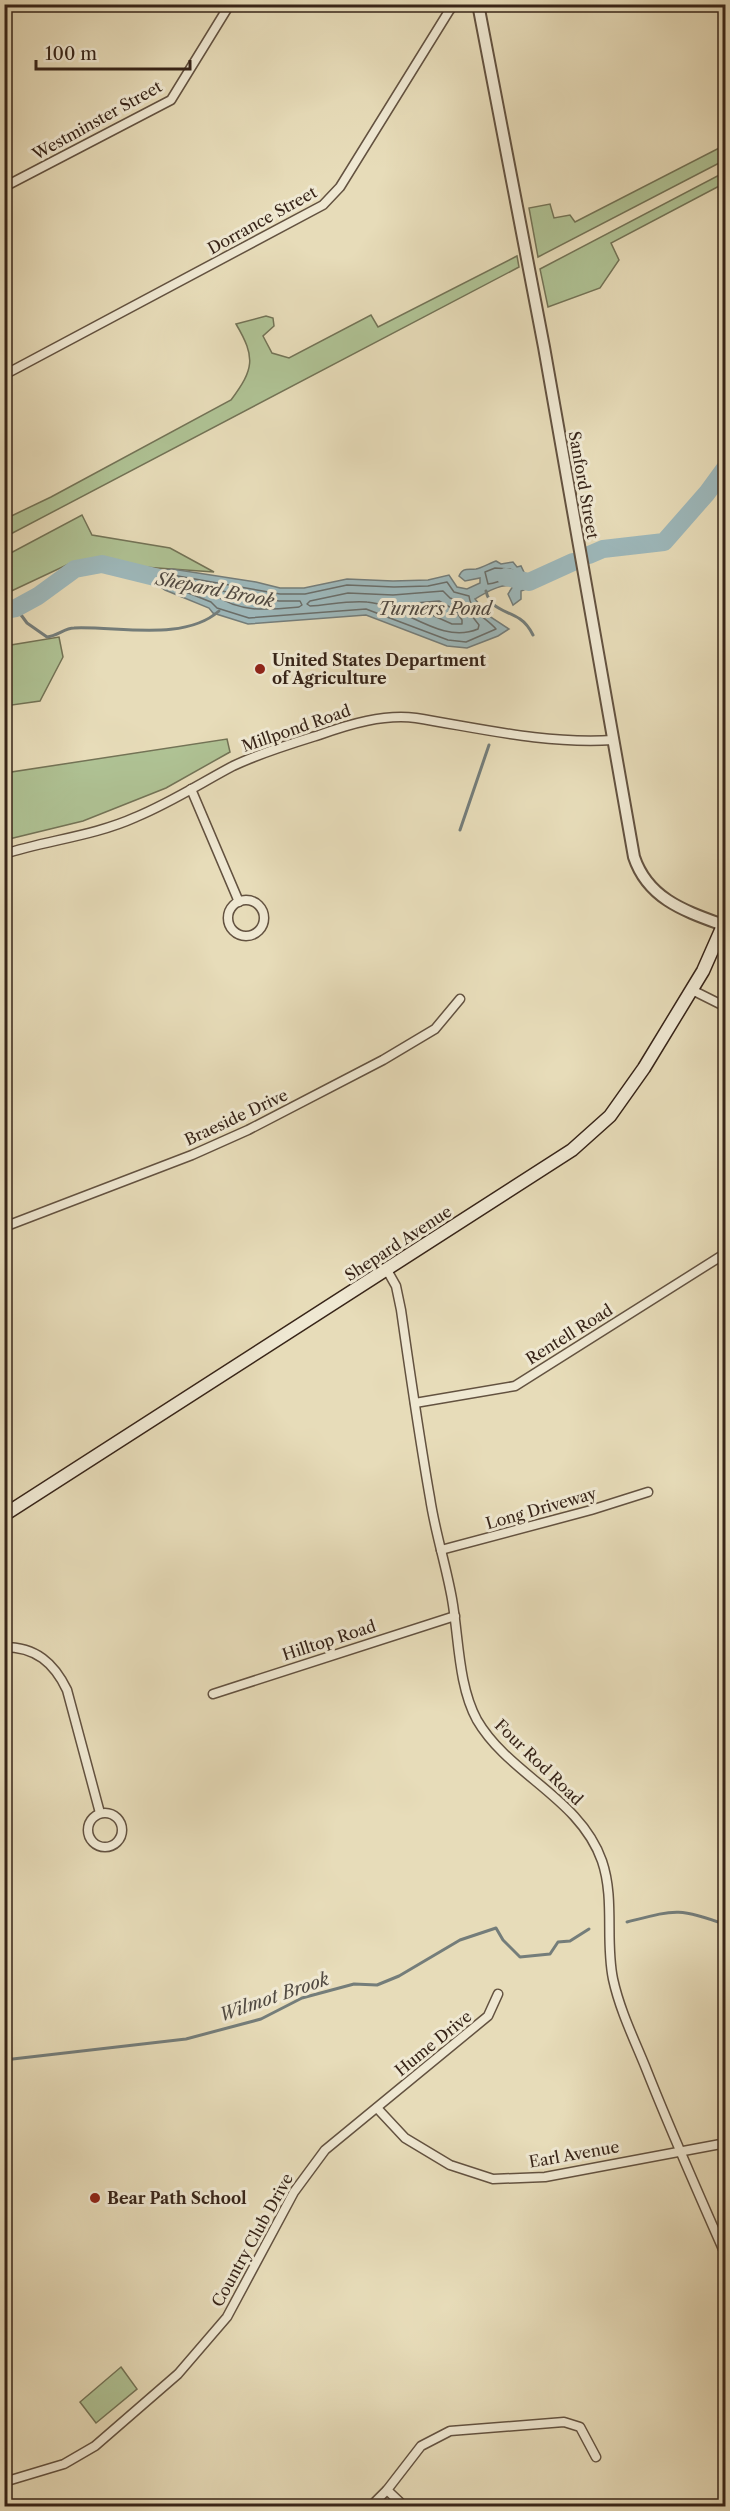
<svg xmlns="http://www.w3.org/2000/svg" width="730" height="2511" font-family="'Libre Caslon Text',serif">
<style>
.green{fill:#afc294;stroke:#737356;stroke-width:1.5}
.water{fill:#9db8bb;stroke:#747d7a;stroke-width:1.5}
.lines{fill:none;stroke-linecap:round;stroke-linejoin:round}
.shore{stroke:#6a6e6a;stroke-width:1.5}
.stream{stroke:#747d7a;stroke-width:3}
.river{stroke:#9db8bb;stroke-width:18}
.minor-casing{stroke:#635240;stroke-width:11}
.tertiary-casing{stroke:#635240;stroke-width:14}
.secondary-casing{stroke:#372418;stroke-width:15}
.minor{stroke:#efe8d2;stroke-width:8}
.tertiary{stroke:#efe8d2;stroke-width:10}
.secondary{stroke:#efe8d2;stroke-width:12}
.poi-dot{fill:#8f2418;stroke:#efe8d2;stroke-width:2}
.labels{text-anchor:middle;stroke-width:6;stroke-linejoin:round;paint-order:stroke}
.street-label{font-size:16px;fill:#372418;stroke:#efe8d2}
.poi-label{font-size:16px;font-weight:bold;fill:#372418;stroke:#efe8d2;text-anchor:start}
.water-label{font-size:18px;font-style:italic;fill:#504941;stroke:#efe8d2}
</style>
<rect width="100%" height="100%" fill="#e7dcb9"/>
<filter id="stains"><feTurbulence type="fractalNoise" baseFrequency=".00333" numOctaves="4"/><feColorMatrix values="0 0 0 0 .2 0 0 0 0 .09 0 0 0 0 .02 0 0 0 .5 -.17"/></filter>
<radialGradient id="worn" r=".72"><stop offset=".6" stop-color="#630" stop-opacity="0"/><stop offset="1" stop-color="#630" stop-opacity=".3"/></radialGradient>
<g class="green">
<polygon points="725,145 725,160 538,257 529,208 550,204 554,218 570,215 575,222"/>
<polygon points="725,172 725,183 611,243 619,260 600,288 548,307 540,269"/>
<path d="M517,256L519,267L5,537V519L51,497L231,400C254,369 256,358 236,324L266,316L273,318L274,326L263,336L272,353L289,358L371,315L378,327Z"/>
<polygon points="82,515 92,535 170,548 214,572 73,562 5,594 5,556"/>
<polygon points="59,637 63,657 40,701 5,706 5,646"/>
<polygon points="227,739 230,752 166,788 83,821 5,840 5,773"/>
<polygon points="121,2367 137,2389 96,2423 80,2402"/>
</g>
<path class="water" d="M496,561L501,564L513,562L517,567L521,566L531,587L521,591V599L513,605L508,594L513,586C501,583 485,593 475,599L489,616L509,629L498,636L467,648L447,646L366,615L248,624L213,613L209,608L165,590L141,573L172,569L256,582L280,588H304L347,579L393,581L428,580L449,575L457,587L467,589L480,583V578L465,581L459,576C463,567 467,570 476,569C482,568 490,563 496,561Z"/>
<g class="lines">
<g class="shore">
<path d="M495,568L510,569L518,573L520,580L517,581C506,576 499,583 488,584L485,572Z"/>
<path d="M172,575L280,594H305L347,585L394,587L428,586L447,582L454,592L469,596C471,613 487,618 496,629L466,642L448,640L366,609L249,618L217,608L211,602L168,585L162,580L163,577Z"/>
<path d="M216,590L279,601H300L302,605L299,607C267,610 240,613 213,594Z"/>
<path d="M443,591L450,598L461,602L479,625L478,629C440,645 404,605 367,602C349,600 328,605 310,606L307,604L310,601L348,593L393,595Z"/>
<polygon points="439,601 455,610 462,620 462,624 452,624 412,606 415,603"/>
</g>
<g class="stream">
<path d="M486,591C490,610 507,610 520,619C526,623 530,629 533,635"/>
<path d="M16,608L27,623L47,637C57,636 65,628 74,628C118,626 184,642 219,611"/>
<polyline points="460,830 489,745"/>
<path d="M627,1922C674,1910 679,1907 726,1925"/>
<polyline points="4,2060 186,2039 261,2019 302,1998 354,1984 377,1985 399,1976 460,1940 496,1928 503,1940 520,1957 550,1954 558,1942 570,1941 589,1929"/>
</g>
<g class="river">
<polyline points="589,555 603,549 664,542 707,493 726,467"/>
<polyline points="506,577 529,582 573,562"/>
<polyline points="4,610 16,608 38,596 75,569 102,564 163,579"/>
</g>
<g class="minor-casing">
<g id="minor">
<polyline points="4,187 171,100 230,4"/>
<polyline points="4,375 323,205 340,187 449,11 455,4"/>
<polyline points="191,789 239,902"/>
<path d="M4,854C48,840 94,836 136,817C170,803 201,783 233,766C260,753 290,744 319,735C350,724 383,714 416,718C484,729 544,744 613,740"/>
<circle cx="246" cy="918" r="18"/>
<polyline points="692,990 726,1007"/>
<polyline points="4,1227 192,1155 248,1130 383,1060 435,1029 460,999"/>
<path d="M387,1270L396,1286L401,1310C410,1373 419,1436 430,1498C435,1532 446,1565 452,1599C459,1638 458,1685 477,1720C509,1775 580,1798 602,1861C615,1899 605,1941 613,1979C620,2011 635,2041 647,2071C672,2134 699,2195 726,2256"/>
<polyline points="415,1403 515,1386 726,1253"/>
<polyline points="441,1550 591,1510 648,1492"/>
<path d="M4,1647C36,1647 54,1663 67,1690L100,1813"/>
<polyline points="213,1694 455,1616"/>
<circle cx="105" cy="1830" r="17"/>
<polyline points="377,2108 405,2138 450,2165 493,2179 545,2177 726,2143"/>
<polyline points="4,2482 64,2464 95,2446 178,2374 227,2317 294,2192 325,2150 488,2016 498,1994"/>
<polyline points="387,2490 404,2506"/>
<polyline points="371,2506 387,2490 421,2446 450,2431 564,2422 580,2427 596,2457"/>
</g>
</g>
<g class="tertiary-casing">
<path id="tertiary" d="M478,4L544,347L634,857C648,899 685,911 723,925"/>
</g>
<g class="secondary-casing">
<polyline id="secondary" points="4,1515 572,1150 610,1116 644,1068 703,971 726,919"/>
</g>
<use href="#minor" class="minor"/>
<use href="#tertiary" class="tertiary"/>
<use href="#secondary" class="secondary"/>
</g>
<g class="poi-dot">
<circle cx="260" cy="669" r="6"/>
<circle cx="95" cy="2198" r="6"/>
</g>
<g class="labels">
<g class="street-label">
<text transform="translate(97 120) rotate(-29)" y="6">Westminster Street</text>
<text transform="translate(262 220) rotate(-29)" y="6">Dorrance Street</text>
<text transform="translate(584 485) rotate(80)" y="6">Sanford Street</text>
<text transform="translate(296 728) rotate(-19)" y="6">Millpond Road</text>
<text transform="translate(236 1117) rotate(-25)" y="6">Braeside Drive</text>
<text transform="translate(398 1243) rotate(-33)" y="6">Shepard Avenue</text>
<text transform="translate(569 1334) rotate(-32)" y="6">Rentell Road</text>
<text transform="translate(541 1508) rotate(-16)" y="6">Long Driveway</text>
<text transform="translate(329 1640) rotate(-18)" y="6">Hilltop Road</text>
<text transform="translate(539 1762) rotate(44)" y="6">Four Rod Road</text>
<text transform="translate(433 2043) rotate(-39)" y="6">Hume Drive</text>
<text transform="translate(574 2154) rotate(-10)" y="6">Earl Avenue</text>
<text transform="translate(252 2240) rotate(-61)" y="6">Country Club Drive</text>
</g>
<g class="poi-label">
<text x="272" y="666">United States Department<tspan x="272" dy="18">of Agriculture</tspan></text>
<text x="107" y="2204">Bear Path School</text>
</g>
<g class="water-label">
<text transform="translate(215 590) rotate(11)" y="6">Shepard Brook</text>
<text x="435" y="615">Turners Pond</text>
<text transform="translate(274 1997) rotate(-19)" y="6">Wilmot Brook</text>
</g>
</g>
<rect width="730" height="2511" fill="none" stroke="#e7dcb9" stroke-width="24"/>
<rect x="6" y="6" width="718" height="2499" fill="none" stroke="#372418" stroke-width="3"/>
<rect x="12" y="12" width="706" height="2487" fill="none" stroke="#372418" stroke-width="1.5"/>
<path d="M36 60v9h154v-9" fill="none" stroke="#372418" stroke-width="3"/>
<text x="45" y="60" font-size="18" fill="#372418" stroke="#efe8d2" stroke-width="4.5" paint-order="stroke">100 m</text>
<rect width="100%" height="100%" filter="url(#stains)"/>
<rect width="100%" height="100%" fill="url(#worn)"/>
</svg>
